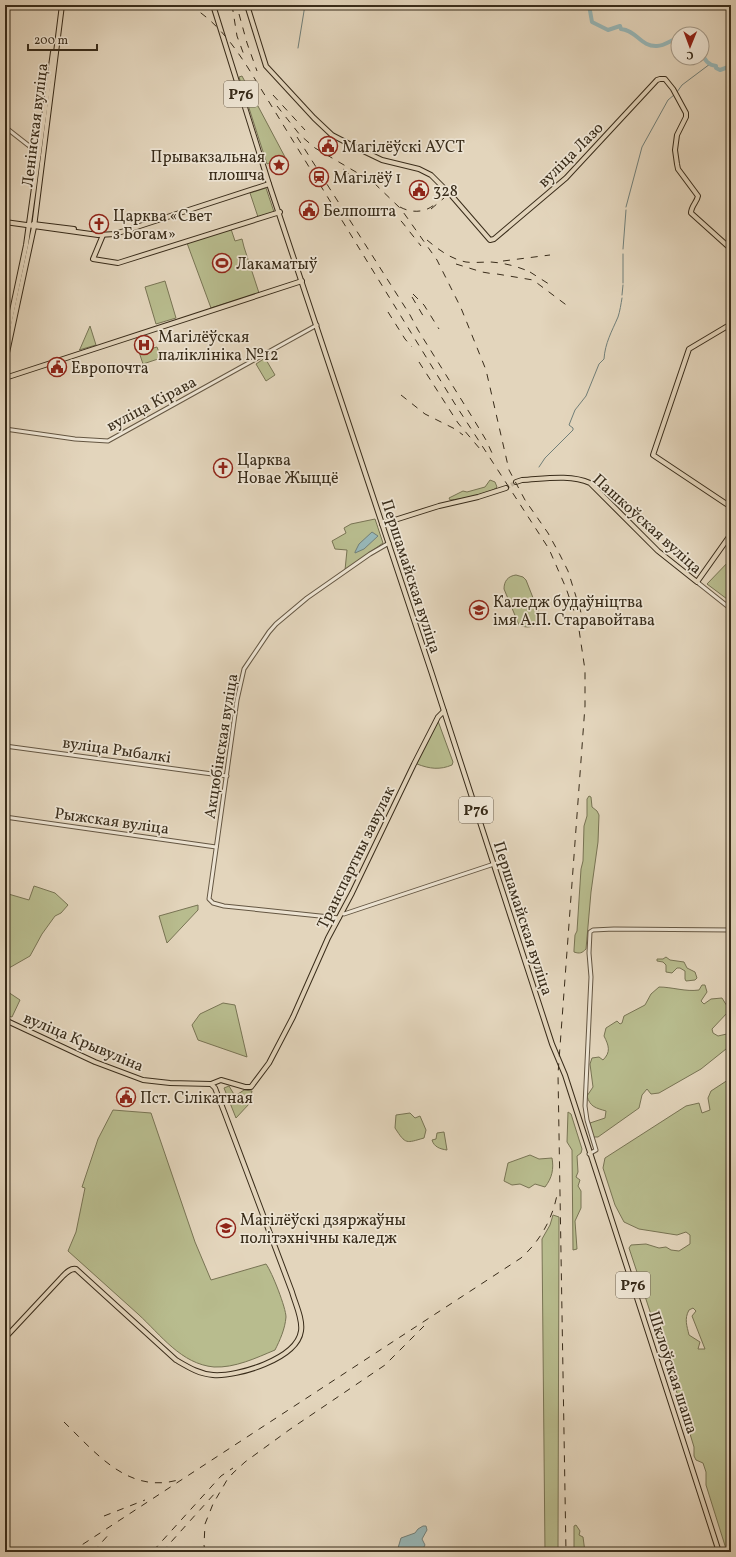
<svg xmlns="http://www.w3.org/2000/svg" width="736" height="1557" font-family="Vollkorn,serif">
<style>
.green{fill:#b8bc8e;stroke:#787454;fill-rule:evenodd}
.water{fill:#97b7b8;stroke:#717f79}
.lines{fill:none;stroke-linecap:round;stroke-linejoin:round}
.stream{stroke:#717f79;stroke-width:1}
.river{stroke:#97b7b8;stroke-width:4}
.major-tunnel{stroke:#c1b39c;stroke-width:4;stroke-dasharray:4 2;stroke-linecap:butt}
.minor-casing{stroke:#645642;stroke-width:5}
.major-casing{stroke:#392c1a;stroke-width:6}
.minor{stroke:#ede4d3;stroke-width:3}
.major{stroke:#e3d5bc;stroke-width:4}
.rail{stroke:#392c1a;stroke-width:1;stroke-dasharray:7 7;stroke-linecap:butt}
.labels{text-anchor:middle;stroke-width:3.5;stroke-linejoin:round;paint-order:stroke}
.shield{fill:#ede4d3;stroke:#6f6352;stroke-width:1}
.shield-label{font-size:15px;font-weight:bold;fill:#392c1a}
.street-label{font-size:16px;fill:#392c1a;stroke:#ede4d3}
.poi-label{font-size:16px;fill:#392c1a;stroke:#ede4d3;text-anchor:start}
</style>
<rect width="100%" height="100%" fill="#e3d5bc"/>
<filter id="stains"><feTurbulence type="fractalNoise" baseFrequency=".005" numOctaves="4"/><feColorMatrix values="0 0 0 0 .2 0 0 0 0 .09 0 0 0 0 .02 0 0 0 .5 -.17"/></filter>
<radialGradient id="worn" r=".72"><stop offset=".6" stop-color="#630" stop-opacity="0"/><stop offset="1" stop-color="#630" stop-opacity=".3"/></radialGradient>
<g class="green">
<polygon points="242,76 285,157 277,160 277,164 275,163 274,161 267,164 239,77"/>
<polygon points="266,188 274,212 258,217 250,193"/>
<polygon points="231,229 235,241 242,239 244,247 259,293 211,308 187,243"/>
<polygon points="165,281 176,318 156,324 145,287"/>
<polygon points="90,326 96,345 79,350 80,349"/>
<polygon points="157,347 161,358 143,364 139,352"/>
<polygon points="265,358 275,375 266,381 256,364"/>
<path d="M490,480L495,482L497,487C490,495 460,499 450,500L449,498L463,491L467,492L485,487Z"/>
<polygon points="375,519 383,543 345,570 347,550 335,549 332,541 346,533 344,528 351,524"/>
<polygon points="731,559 731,602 707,584"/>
<path d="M516,575L523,577L526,580L539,613C541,625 530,630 519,625L504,589C504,581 508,576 516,575Z"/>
<path d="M438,721L453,762L452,765C440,770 430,769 417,764V761L437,722Z"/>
<path d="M589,796L591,797L592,807L597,811L599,815L598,842L591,892L586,949C582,953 580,954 574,952V950L575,935L577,931L581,869L583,861L584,826L587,816V799Z"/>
<polygon points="34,886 55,893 68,905 61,913 55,916 42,934 30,956 9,968 5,966 5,893 29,900"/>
<polygon points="198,905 198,910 167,943 159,916"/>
<polygon points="666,957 670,960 684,962 687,968 695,972 697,978 695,980 686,981 685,979 685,971 680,968 677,968 672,973 666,972 666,965 663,962 657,961 657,959 663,959"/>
<path d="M702,985H705L707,992L701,1001L704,1004L711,999L722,998L727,1006L728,1012L712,1029L713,1033L718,1036L731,1033V1045L701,1069L659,1093L651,1094L647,1089L642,1095L639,1108L598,1137H593L590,1123L605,1118L606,1111C596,1108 590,1107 587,1096L593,1087L590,1064L592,1058L599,1057L603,1060C611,1052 609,1046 604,1036L606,1028L617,1021L620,1024L622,1023L624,1016L645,1005L651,994L659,987C672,987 686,992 699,990Z"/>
<polygon points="5,990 20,1000 12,1017 5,1015"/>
<polygon points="223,1003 235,1005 247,1057 198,1040 192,1025 200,1014"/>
<path d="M731,1078V1552H727L706,1485V1472L703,1463L696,1460L694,1456V1447L683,1411L629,1248L631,1245L646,1244L659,1248L666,1247L671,1250L679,1251L690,1244V1235L686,1232L677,1235L639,1229L624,1222L615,1205L603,1168L605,1158L686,1106L699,1103L702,1113L710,1110L708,1098L711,1091ZM693,1308L696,1311L692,1316L705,1349H698L700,1342L689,1335C687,1326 684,1319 689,1310Z"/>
<polygon points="229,1086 235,1096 244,1090 252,1091 249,1104 236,1118 224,1088"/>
<path d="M113,1110L151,1113L195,1242L211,1280L266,1264C272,1272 286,1308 286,1317C285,1329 280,1340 275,1350C256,1358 235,1368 214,1367C181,1364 161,1335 138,1314C115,1293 91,1272 68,1251L76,1232L85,1188L82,1187L98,1139Z"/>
<polygon points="568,1112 571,1114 582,1149 581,1153 577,1156 578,1172 576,1177 580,1180 578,1186 581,1191 581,1208 575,1221 577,1249 573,1250 572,1150 567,1142"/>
<path d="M410,1113L415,1118L420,1116L426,1130L424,1138C406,1143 406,1145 395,1128L396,1115Z"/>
<path d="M444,1132L447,1150C440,1149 434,1147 432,1140L436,1139L437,1133Z"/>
<path d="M530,1155L539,1159L552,1158C554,1169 552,1178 545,1187L535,1184L529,1188L520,1184L512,1185L504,1181L508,1163Z"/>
<polygon points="553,1215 559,1217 558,1552 545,1552 542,1239 550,1225"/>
<polygon points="576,1525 580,1531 579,1535 583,1537 585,1552 574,1552 574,1526"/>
</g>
<g class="water">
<polygon points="372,532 378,536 364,549 355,553 355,552 359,544"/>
<polygon points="423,1526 426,1526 427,1530 422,1539 425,1545 421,1552 399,1552 398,1548 401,1538 415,1533 418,1529"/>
</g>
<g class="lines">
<g class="stream">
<polyline points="298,48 305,5"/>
<polyline points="677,92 682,85 710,64"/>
<polyline points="626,207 642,147 668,100 674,95"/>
<polyline points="623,249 626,210"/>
<polyline points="623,254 623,283"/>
<polyline points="622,295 623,285"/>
<path d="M539,467L545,458L573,430V428L569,425L575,410L586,396L599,364L604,359C605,343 612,331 618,317C620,311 621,304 622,298"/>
</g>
<g class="river">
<path d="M589,5L592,22L608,30L620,26L621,29C636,30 641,47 657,46C665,46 671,40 678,38"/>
<path d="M702,54C705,60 708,65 716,66V68L720,70L731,66"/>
</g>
<polyline class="major-tunnel" points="506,488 516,482"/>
<g class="minor-casing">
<g id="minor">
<polyline points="5,127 28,145 39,155"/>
<polyline points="5,429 75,439 108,441 317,325"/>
<polyline points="697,582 731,609"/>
<polyline points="5,746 227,776"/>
<polyline points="5,817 216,847"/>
<polyline points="341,913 344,914 494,864"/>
<polyline points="339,918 224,906 213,903 209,899 237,700 244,669 269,632 276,624 307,598 370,554 389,543"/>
<polyline points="589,1154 596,1150 587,1120 585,1106 591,977 589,953 590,932 593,930 614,929 731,930"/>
</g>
</g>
<g class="major-casing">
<g id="major">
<polyline points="213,5 269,184 431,671 552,1044 565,1075 719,1552"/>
<path d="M247,5L266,66L314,118L332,135L357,148L382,160L419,169L431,175L451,195L490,240L494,239L566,178L657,80L660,79H665L673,89L686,113V117L677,135L675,150L677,164L678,169L698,196C697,202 691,206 691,213L731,249"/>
<polyline points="5,222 98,235 115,234 269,184"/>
<polyline points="33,224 74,229"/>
<polyline points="103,235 93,259 118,263 280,212"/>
<polyline points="731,324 689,349 653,455 731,507"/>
<polyline points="5,344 26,245 53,52"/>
<polyline points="5,362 34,227 62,5"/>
<polyline points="5,378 302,281"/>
<path d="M516,482L522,480C543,479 570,474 590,483L658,551L697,582L731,534"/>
<polyline points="382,524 439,506 478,497 506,488"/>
<path d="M5,1020L95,1062L143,1080L170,1083L211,1084L215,1088L225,1114L292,1292C295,1303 303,1319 301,1331C297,1359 237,1377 213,1375C199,1374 188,1367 176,1360L76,1269C70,1268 66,1273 62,1277L5,1338"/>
<polyline points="211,1084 221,1080 245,1087 251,1087 269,1063 293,1017 328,938 352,893 414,764 438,717 444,711"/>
</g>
</g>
<use href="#minor" class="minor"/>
<use href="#major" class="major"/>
<g class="rail">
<path d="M189,5C216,21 233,44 250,71L455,404L549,549L566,588L578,623L585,670V706L558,1074L566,1552"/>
<polyline points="232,5 237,36 244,55"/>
<polyline points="239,14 247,43 257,71"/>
<polyline points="273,95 305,130"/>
<polyline points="277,106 300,135 315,148 373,182 401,209 437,260 461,308 486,370 509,470 525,500 548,533 560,555 568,571 583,619"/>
<polyline points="297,137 410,315 418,330 474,420 486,440 492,453"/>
<polyline points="343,169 358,181"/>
<path d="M400,207C411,213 424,213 434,205"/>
<polyline points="431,209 444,198"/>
<polyline points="391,211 402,222 421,246"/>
<path d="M427,240C439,250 451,259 466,262C474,263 483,262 491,262C504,263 516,266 528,271"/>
<polyline points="503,261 550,255"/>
<polyline points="456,264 482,272 494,274"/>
<polyline points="530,272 552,286"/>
<polyline points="497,274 533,280 569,307"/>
<polyline points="413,294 424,305 439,329"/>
<polyline points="412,297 425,319"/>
<polyline points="388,312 405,339 412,347"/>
<polyline points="419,362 458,423 480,449"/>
<polyline points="401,395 425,414 455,429 463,435"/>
<path d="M64,1422C96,1453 128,1494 178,1480"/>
<polyline points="104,1516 145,1500"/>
<polyline points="153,1551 221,1476 233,1468"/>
<path d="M71,1552L521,1258C540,1241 552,1220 557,1195"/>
<polyline points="93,1552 111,1532"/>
<polyline points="162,1552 216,1492"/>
<polyline points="205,1552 204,1545 205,1524 213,1504 227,1480 233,1473 245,1462 289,1430 385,1365 424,1326"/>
</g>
</g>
<defs>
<g id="civic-ring" transform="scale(1)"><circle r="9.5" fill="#ede4d3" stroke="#8f2418" stroke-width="1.5"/><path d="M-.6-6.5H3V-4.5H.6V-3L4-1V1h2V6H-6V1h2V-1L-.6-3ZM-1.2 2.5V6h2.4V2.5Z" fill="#8f2418"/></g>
<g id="sight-ring" transform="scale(1)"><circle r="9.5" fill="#ede4d3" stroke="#8f2418" stroke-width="1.5"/><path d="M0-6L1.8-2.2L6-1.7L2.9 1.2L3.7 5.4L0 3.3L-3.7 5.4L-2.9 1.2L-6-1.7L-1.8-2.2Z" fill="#8f2418"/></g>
<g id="station-ring" transform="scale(1)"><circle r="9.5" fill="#ede4d3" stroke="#8f2418" stroke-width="1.5"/><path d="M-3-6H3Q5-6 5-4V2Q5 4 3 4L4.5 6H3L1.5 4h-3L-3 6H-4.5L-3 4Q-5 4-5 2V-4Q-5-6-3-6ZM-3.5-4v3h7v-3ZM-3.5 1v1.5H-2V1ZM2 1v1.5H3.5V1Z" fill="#8f2418"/></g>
<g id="church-ring" transform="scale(1)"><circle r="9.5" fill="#ede4d3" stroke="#8f2418" stroke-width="1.5"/><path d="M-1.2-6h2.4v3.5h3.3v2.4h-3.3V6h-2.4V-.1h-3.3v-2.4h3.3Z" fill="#8f2418"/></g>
<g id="stadium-ring" transform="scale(1)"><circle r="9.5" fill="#ede4d3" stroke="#8f2418" stroke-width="1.5"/><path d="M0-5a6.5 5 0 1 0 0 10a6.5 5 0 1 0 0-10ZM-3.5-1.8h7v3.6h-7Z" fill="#8f2418"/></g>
<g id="hospital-ring" transform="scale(1)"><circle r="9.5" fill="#ede4d3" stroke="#8f2418" stroke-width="1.5"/><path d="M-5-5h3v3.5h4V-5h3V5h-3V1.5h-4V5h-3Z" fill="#8f2418"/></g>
<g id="university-ring" transform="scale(1)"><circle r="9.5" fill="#ede4d3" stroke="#8f2418" stroke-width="1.5"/><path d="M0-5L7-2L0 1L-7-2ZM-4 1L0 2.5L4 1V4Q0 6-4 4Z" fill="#8f2418"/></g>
</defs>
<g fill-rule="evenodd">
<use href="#civic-ring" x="328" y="146"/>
<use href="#sight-ring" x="279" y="165"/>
<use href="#station-ring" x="319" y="177"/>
<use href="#civic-ring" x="419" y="190"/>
<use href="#civic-ring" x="309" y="210"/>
<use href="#church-ring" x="99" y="224"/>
<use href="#stadium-ring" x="222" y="263"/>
<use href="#hospital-ring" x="144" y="345"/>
<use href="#civic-ring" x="57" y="367"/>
<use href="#church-ring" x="223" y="468"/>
<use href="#university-ring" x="479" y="610"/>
<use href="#civic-ring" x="126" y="1097"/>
<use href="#university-ring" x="226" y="1228"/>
</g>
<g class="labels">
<g class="shield">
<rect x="224" y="81" width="34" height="26" rx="3"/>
<rect x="459" y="797" width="34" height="26" rx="3"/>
<rect x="616" y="1272" width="34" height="26" rx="3"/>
</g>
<g class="shield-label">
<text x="241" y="99">Р76</text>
<text x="476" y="815">Р76</text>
<text x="633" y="1290">Р76</text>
</g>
<g class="street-label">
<text transform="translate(34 125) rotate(-83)" y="6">Ленінская вуліца</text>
<text transform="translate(570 154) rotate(-45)" y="6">вуліца Лазо</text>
<text transform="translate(151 403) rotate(-28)" y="6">вуліца Кірава</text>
<text transform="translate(648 523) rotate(42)" y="6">Пашкоўская вуліца</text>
<text transform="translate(412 576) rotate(72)" y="6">Першамайская вуліца</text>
<text transform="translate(220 746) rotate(-81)" y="6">Акцюбінская вуліца</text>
<text transform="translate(117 749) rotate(8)" y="6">вуліца Рыбалкі</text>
<text transform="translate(112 820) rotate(8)" y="6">Рыжская вуліца</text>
<text transform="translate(355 857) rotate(-64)" y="6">Транспартны завулак</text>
<text transform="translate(524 918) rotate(72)" y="6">Першамайская вуліца</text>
<text transform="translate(84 1041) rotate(23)" y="6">вуліца Крывуліна</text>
<text transform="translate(674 1372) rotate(72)" y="6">Шклоўская шаша</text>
</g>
<g class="poi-label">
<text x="342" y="152">Магілёўскі АУСТ</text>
<text x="265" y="162" text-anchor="end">Прывакзальная<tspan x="265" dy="18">плошча</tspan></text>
<text x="333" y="183">Магілёў 1</text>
<text x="433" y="196">328</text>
<text x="323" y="216">Белпошта</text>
<text x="113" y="221">Царква «Свет<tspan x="113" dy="18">з Богам»</tspan></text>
<text x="236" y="269">Лакаматыў</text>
<text x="158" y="342">Магілёўская<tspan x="158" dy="18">паліклініка №12</tspan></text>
<text x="71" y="373">Европочта</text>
<text x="237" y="465">Царква<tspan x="237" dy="18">Новае Жыццё</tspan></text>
<text x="493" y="607">Каледж будаўніцтва<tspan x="493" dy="18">імя А.П. Старавойтава</tspan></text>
<text x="140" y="1103">Пст. Сілікатная</text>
<text x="240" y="1225">Магілёўскі дзяржаўны<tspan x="240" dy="18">політэхнічны каледж</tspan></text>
</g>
</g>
<rect width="736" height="1557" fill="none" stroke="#e3d5bc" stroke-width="20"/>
<rect x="6" y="6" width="724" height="1545" fill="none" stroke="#392c1a" stroke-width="2"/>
<rect x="10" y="10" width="716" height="1537" fill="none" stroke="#392c1a"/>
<g transform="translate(690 46) rotate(181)"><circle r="19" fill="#ede4d3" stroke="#a59a89"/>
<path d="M0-3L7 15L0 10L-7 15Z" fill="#8f2418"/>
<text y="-6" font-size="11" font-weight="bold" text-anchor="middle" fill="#392c1a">С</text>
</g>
<path d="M28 44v6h69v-6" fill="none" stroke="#392c1a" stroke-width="2"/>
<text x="34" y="44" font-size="12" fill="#392c1a" stroke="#ede4d3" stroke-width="3" paint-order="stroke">200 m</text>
<rect width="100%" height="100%" filter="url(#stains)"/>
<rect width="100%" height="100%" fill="url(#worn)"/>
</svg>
